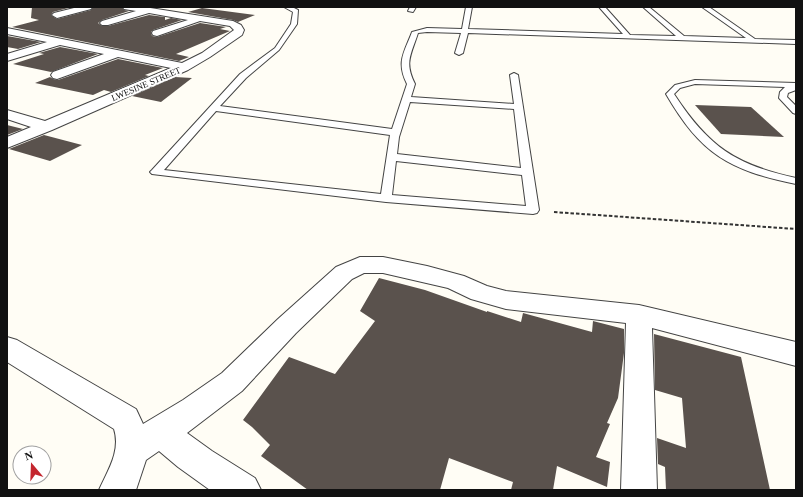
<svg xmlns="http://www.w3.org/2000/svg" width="803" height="497" font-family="Georgia,serif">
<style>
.building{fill:#5a524d}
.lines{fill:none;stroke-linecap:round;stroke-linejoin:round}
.lane-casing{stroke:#444;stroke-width:2}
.street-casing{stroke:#444;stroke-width:2}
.path{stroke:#333;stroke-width:2;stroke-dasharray:3.5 2;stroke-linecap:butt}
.lane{fill:#fff;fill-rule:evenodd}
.street{fill:#fff;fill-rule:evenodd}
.labels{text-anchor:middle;stroke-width:4;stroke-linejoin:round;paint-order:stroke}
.far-street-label{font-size:9px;fill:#111;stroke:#fff}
</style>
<rect width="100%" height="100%" fill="#fffdf5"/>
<g class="building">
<polygon points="32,7 72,7 53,12 51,15 57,19 91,10 93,7 122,7 124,10 129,11 102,20 98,23 102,26 108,26 149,15 165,17 165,20 171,18 182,20 153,30 151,32 152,36 157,37 200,23 226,27 220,29 230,31 176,54 189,57 179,61 12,27 39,20 31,18"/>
<polygon points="202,8 255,15 238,22 233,20 188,12"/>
<polygon points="7,36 41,42 18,49 7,47"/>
<polygon points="60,47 98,54 51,72 13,64 44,54 39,53"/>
<polygon points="118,59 163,68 145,75 149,76 111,92 104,90 93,95 35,83 50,77 53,79 58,80"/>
<polygon points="175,77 192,78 161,102 132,96"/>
<polygon points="695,105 751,107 784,137 721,134"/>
<polygon points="7,125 23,129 7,135"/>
<polygon points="44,135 82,145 50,161 9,149"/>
<polygon points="379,278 425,290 487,312 487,311 521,322 523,313 592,332 593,321 624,329 624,353 618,398 607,423 610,424 596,457 610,462 607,487 557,466 553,490 511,490 513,482 449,458 440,490 308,490 261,456 270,445 252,427 243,420 289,357 335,374 375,321 360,311"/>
<polygon points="654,334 741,357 770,490 666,490 665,467 658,464 657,438 686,448 682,398 655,390"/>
</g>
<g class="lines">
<g class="lane-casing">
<g id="lane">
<path d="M284,7H292L298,10L297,24L279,50L246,78L220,106L392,129L407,84C396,62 404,53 412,32L427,28L462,29L466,7H472L468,29L623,34L599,7H605L630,35L676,36L643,7H649L684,36L746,38L702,7H709L755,39L796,40V44L468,33L463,53L459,55L455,53L461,33L427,32L418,33C411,55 404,62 415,84L411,97L514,104L510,75L514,73L518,75L539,210L537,213L533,214L386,202L152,174L150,172L152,170L240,74L275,48L291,24L293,12ZM410,102L514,109L521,168L397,154L399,137ZM216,111L390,135L381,194L164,170ZM396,161L522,175L526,206L392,195Z"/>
<polygon points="410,7 416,7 413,12 408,11"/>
<path d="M695,80L796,83V90L788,93L787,97L796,106V114L793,113L779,98L780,92L785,87L695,84L680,88L674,94C708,146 735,165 796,178V184C728,170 701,154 666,94L675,85Z"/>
</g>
</g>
<g class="street-casing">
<g id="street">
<polygon points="78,7 92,7 91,9 57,18 52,15 54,13"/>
<polygon points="123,7 144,7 233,21 241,25 244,30 242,35 210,57 188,70 52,130 7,148 7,137 31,127 7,119 7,110 45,121 171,68 118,57 57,79 53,78 51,75 53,72 104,54 60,45 7,61 7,54 47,42 7,34 7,28 182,63 202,53 234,30 230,26 200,21 157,36 153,35 152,33 153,31 188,20 149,13 108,25 102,25 100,23 102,21 136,11 124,9"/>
<path d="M360,257H383L427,266L464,276L487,286L506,291L639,305L796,342V366L652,328L657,490H621L626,323L506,309L471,299L448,288L383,273H364L352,279L296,333L242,391L187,433L212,451L255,478L261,490H210L178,467L159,451L146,460L136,490H99C108,470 121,451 114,429L7,362V337L17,340L136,409L143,424L183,400L222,373L278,319L336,267Z"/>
</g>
</g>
<polyline class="path" points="554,212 796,229"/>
<use href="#lane" class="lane"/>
<use href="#street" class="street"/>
</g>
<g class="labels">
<g class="far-street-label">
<text transform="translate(146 84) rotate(-23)" y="3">LWESINE STREET</text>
</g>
</g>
<rect width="803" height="497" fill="none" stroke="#111111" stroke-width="16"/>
<g transform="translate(32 465) rotate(341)"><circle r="19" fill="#ffffff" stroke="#a0a0a0"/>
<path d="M0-3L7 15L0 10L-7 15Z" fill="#c4262e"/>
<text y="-6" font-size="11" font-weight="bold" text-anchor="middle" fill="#111111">N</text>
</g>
</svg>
